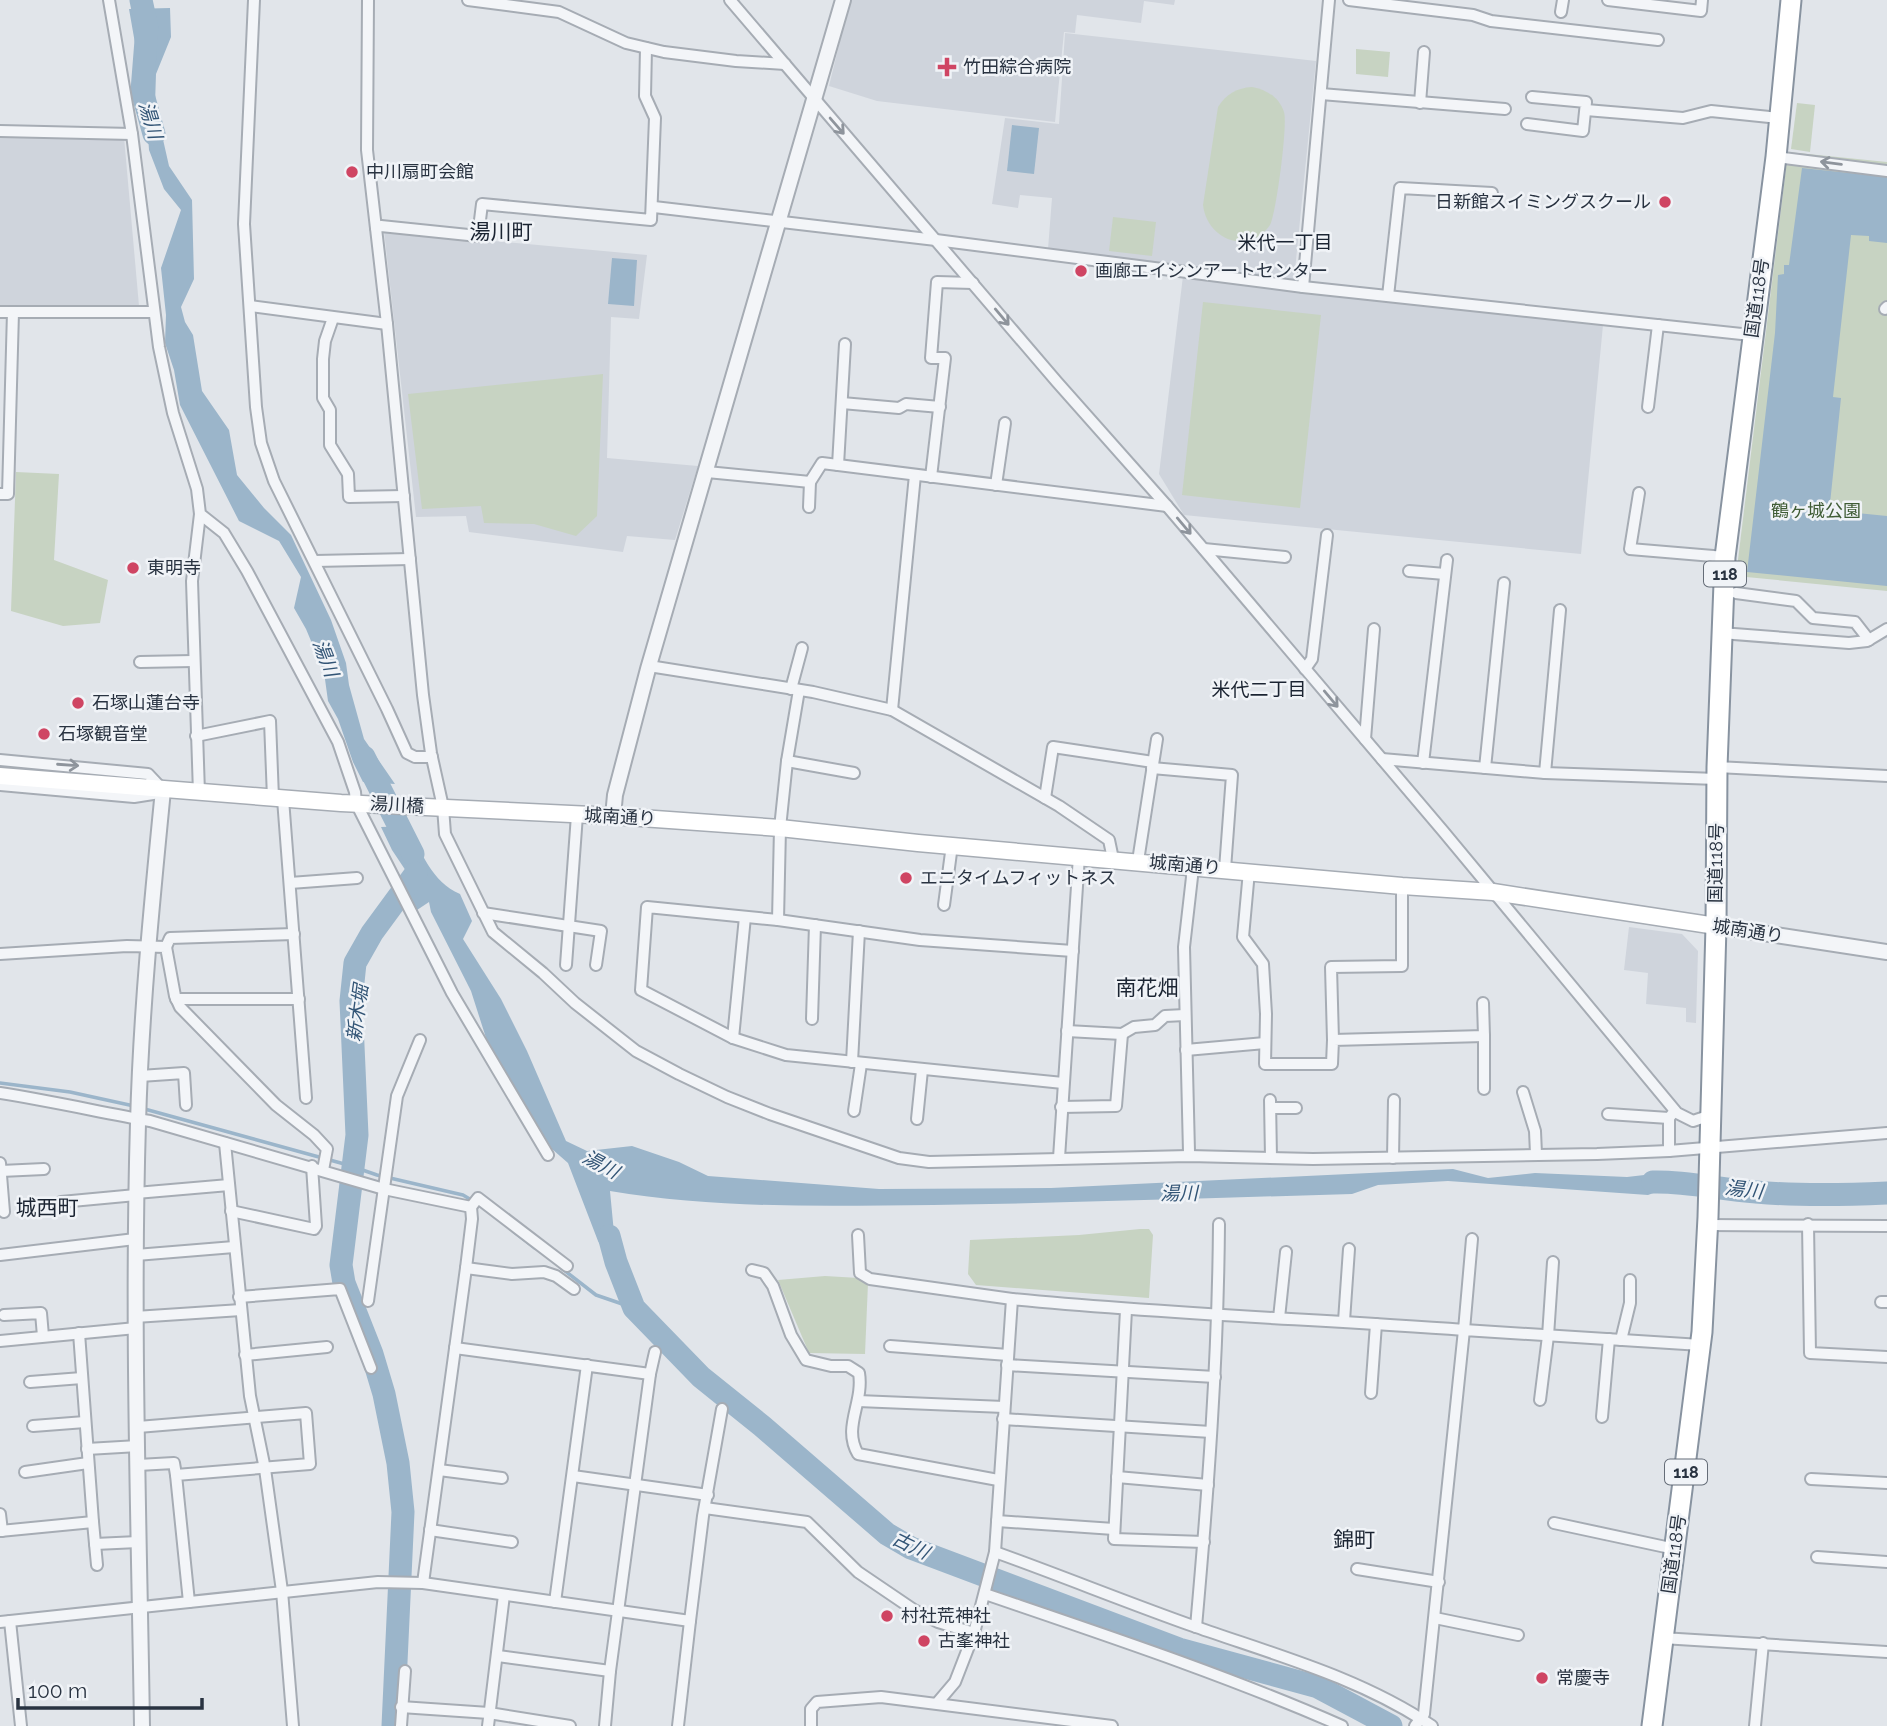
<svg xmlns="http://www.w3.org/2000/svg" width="1887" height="1726" font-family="Raleway,'Noto Sans JP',sans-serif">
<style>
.built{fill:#cfd4dc}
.green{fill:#c7d3c2}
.water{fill:#9bb5ca}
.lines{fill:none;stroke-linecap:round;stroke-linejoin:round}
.stream{stroke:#9bb5ca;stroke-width:3.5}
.river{stroke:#9bb5ca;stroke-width:23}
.minor-casing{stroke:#a6acb4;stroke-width:14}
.tertiary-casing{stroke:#a6acb4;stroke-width:18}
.secondary-casing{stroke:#a6acb4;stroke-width:19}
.trunk-casing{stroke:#8893a0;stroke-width:23}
.minor{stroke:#f3f5f8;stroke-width:10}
.tertiary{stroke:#f3f5f8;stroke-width:14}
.secondary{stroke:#fff;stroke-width:16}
.trunk{stroke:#fff;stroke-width:19}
.oneway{stroke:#8e949c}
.poi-dot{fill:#cf4563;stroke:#f0f3f7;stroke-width:2.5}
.labels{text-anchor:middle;stroke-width:5;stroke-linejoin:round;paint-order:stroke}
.shield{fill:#f0f3f7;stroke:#656d78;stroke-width:2}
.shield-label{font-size:16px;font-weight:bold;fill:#293341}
.poi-label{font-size:18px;fill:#293341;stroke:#f0f3f7;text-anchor:start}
.street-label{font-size:18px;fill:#293341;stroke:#f0f3f7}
.park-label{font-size:18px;fill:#405d36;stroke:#f0f3f7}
.water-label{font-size:19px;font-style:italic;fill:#335576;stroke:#f0f3f7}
.neighbourhood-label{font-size:19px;fill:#1b2432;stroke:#f0f3f7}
.quarter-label{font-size:21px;fill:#1b2432;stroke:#f0f3f7}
</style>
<rect width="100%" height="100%" fill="#e1e5ea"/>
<g class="built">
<polygon points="850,0 1175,0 1174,5 1144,1 1141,23 1077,15 1075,33 1064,32 1055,122 877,101 829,86"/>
<polygon points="1065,33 1316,61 1294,280 1048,249 1052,198 1020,195 1018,208 992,204 1005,118 1059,124"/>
<polygon points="0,133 124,137 139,306 0,305"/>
<polygon points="384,231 647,255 639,319 611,317 607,458 698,466 675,540 627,536 623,552 469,532 466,516 416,517"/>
<polygon points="1183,276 1603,325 1581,554 1184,515 1159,474"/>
<polygon points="1629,927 1682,934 1698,951 1696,1023 1686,1022 1686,1008 1646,1004 1648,973 1624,970"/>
</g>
<g class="green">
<polygon points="1356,49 1390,52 1388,77 1356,74"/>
<path d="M1252,87C1267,90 1279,97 1284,112C1288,124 1276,214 1270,225C1249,256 1207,240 1203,205L1218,107C1226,94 1237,88 1252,87Z"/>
<polygon points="1797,103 1815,105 1810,152 1791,149"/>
<polygon points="1788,152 1887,162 1887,591 1736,576"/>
<polygon points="1113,217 1156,222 1152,256 1109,251"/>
<polygon points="1203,302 1321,315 1300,508 1182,495"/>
<polygon points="603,374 597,516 576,536 534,524 484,523 481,506 422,509 408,394"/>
<polygon points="16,472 59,474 54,560 108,580 100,623 63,626 11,611"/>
<polygon points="1140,1229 1149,1229 1153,1235 1149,1298 976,1285 968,1274 970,1240 1079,1235"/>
<polygon points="825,1276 859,1278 868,1283 865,1354 809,1353 778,1280"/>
</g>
<g class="water">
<polygon points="170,8 171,37 156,74 155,104 169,166 192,200 194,279 181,307 185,322 193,335 202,391 229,430 237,475 264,508 291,535 331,620 346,663 349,685 364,739 395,784 363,782 353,762 338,719 328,701 324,672 306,629 294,608 301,577 279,541 239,521 180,405 174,370 165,343 166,315 161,268 181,210 164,189 149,150 146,106 129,9"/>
<polygon points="1012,125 1039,128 1034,174 1007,171"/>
<polygon points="1802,168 1887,177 1887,243 1869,241 1869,236 1851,235 1833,397 1841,398 1829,513 1846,516 1847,512 1887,516 1887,586 1747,572 1775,333 1778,275 1784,274 1784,265 1789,265"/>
<polygon points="612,258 637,260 634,306 608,304"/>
<path d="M408,826C421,852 432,882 460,894L472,921L463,939L501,999L527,1051L566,1141L587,1151L632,1146L679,1162L708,1176L879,1189L1051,1188L1453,1169L1488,1178L1535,1173L1627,1177L1653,1174L1673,1175L1684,1182L1648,1195L1448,1181L1378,1185L1352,1194C1212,1198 1073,1203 933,1205C827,1206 715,1209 610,1191L618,1275L598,1241L568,1163L552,1149L487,1041L471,991L431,912L429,902L414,912L399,886L408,874L392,850L381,827Z"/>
</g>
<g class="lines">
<g class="stream">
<polyline points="0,1083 70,1092 134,1106"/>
<polyline points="141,1108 348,1165 377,1175 463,1195 473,1201"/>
<polyline points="513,1231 535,1248"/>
<polyline points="560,1267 596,1295 634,1308"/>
</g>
<g class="river">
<polyline points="141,0 147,28 142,91 154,134"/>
<polyline points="364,757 413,854"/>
<path d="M1653,1182C1688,1181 1721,1190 1756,1192C1800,1196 1843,1195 1887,1193"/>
<polyline points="609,1236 616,1262 634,1308 701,1377 762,1426 887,1534 911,1548 1179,1649 1318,1687 1391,1726"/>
<polyline points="393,1726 403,1512 398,1463 384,1394 372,1354 344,1283 341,1265 357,1135 351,1001 355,963 372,933 416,873"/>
</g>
<g class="minor-casing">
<g id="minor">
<polyline points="109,0 132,134 159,347 173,413 197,489 200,514 224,533 247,571 338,742 355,792 356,803 452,993 548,1155"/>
<polyline points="254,0 244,224 256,407 261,443 274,481 387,709 407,753 415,757 432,757"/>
<polyline points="368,0 367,150 387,324 423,695 431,753 443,807 445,834 493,932 543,973 575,1003 636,1051 679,1074 727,1097 770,1114 899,1158 929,1162 1189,1156 1313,1159 1597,1154 1669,1151 1887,1133"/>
<polyline points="468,0 559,12 626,43 664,52 736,61 785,64"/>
<polyline points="730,0 1057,382 1167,506 1443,831 1677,1113 1693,1121 1711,1115"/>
<polyline points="1349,0 1473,15 1491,21 1658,40"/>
<polyline points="1608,0 1701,11 1702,0"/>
<polyline points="1561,12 1563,0"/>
<polyline points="1321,94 1505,109"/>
<polyline points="1420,103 1424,52"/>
<polyline points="1586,110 1683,118 1711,111 1779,118"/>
<polyline points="1527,124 1583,131 1586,102 1532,97"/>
<polyline points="0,131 132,134"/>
<polyline points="1776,157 1887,171"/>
<polyline points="654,207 936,240 1303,287 1751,335"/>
<polyline points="376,228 381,226 478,236 482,204 651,220 655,118 645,96 646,48"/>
<polyline points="1303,287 1329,0"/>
<polyline points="1388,296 1400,188 1492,193"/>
<polyline points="250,306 387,324"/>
<polyline points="1885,309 1887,307"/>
<polyline points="0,312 153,312"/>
<polyline points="333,318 325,341 323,359 323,398 330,410 330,445 348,474 349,497 404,496"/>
<polyline points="842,403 899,408 906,404 940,407"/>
<polyline points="1648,407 1658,325"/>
<polyline points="838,465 845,344"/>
<polyline points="707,472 810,482 822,463 1167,506"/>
<polyline points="931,477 945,358 931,358 937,282 973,283"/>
<polyline points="996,485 1005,423"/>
<polyline points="1639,493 1630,549 1725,557"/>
<polyline points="0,494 8,494 13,312"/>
<polyline points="809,507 810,482"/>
<polyline points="1204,549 1285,557"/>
<polyline points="315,561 410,559"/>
<polyline points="1409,571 1445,574"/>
<polyline points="1736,593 1796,601 1813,618 1855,622 1869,640"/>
<polyline points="1721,633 1849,643 1867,641 1887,629"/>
<polyline points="140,662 193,661"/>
<polyline points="649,666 813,692 892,710 1059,806 1109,840 1113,859"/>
<polyline points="1305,669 1312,659 1327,535"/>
<polyline points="791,689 802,648"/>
<polyline points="892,710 915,475"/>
<polyline points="196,736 270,721 273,798"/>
<polyline points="1365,739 1374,629"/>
<polyline points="1382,759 1545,773 1717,779"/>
<polyline points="0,760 148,774 163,790 153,794 134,797 0,785"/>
<polyline points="787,761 854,773"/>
<polyline points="1423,763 1447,560"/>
<polyline points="1717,767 1887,776"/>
<polyline points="1152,768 1232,775 1225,869"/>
<polyline points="1485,768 1504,583"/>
<polyline points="1545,773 1560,610"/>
<polyline points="199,793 192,581 200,514"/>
<polyline points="1045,798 1053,747 1153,762"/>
<polyline points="283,799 306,1098"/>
<polyline points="1138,861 1157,739"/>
<polyline points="1249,871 1243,937 1263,964 1266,1014 1265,1064 1332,1064 1333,1040 1484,1036 1483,1003"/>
<polyline points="290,883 357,878"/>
<polyline points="944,905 952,845"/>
<polyline points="483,913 601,931 596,965"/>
<polyline points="778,920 780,828 787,761 799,690"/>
<polyline points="166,947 170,938 294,934"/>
<polyline points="0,954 127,946 166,947 175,996 180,1007 276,1105 314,1135 327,1149 323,1170"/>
<polyline points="566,965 577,815"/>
<polyline points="176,999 299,999"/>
<polyline points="812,1019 815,925"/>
<polyline points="1067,1031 1122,1034 1134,1027 1155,1025 1165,1016 1185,1015"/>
<polyline points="1484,1036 1484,1089"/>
<polyline points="733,1038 745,917"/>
<polyline points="1333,1040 1331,967 1402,966 1402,886"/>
<polyline points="1186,1050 1265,1043"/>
<polyline points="852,1062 859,931"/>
<polyline points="140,1076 184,1073 186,1105"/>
<polyline points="1063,1083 786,1055 733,1038 641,990 647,907 778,920 920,940 1073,951"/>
<polyline points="1523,1092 1535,1131 1536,1154"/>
<path d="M0,1093C50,1101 100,1112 150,1121L384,1189L471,1207L472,1219L466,1268L423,1583"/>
<polyline points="1270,1100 1271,1158"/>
<polyline points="1061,1107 1116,1106 1122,1034"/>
<polyline points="1271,1108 1296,1108"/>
<polyline points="854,1111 861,1064"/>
<polyline points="1608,1114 1669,1118"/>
<polyline points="917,1119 922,1070"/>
<polyline points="225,1143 250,1396 265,1469 282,1591 293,1726"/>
<polyline points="1669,1151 1669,1118 1673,1113"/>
<polyline points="1189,1152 1184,947 1192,877 1191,866"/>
<polyline points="1059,1158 1079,856"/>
<polyline points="1393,1158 1394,1100"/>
<polyline points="0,1163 4,1212"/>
<polyline points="1,1171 44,1169"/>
<polyline points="136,1193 229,1185"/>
<polyline points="61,1202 136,1195"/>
<polyline points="471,1207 478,1198 567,1266"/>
<polyline points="231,1211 314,1229 316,1226 312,1166"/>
<polyline points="1808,1224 1810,1353 1887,1357"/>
<polyline points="1708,1225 1887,1226"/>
<polyline points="858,1235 860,1273 870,1279 1012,1299"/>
<polyline points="0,1255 135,1239"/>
<polyline points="136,1255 234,1247"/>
<polyline points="466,1268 512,1274 544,1272 556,1276 574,1289"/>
<path d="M752,1270L764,1273L773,1286L791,1335L806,1360L831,1366H848L859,1373C864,1403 842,1427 858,1454L998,1480"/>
<polyline points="239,1297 340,1289 371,1368"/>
<polyline points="368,1301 397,1096 420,1040"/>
<polyline points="1881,1302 1887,1302"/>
<polyline points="1126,1310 1114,1539 1204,1542"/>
<polyline points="4,1315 41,1313 43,1336"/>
<polyline points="135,1317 241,1310"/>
<polyline points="1279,1318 1286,1252"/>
<polyline points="1344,1321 1349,1249"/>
<polyline points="1621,1340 1630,1303 1630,1280"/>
<polyline points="0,1341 136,1328"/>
<polyline points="890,1346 1008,1355"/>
<polyline points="455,1348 650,1374"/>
<polyline points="245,1355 327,1347"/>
<polyline points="1007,1365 1215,1377"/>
<polyline points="30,1382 82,1378"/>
<polyline points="1371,1393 1376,1324"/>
<polyline points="1540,1400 1548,1336 1553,1262"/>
<polyline points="858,1401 1004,1407"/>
<polyline points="1602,1417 1609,1339"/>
<polyline points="1003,1419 1211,1432"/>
<polyline points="33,1426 85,1422"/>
<polyline points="138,1427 306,1413 310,1464 176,1475 189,1602"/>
<polyline points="87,1449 138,1446"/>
<polyline points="138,1465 174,1463 176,1475"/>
<polyline points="439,1470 502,1478"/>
<polyline points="25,1472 88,1463"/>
<polyline points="573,1476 708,1495"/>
<polyline points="1117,1477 1208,1485"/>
<polyline points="1811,1479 1887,1483"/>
<polyline points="705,1508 807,1522 858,1572 914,1610 938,1622 974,1633"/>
<polyline points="0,1514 2,1531"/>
<polyline points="997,1521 1114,1529"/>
<polyline points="93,1522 97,1565"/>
<polyline points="1554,1523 1675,1549"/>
<polyline points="430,1530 512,1542"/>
<polyline points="0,1531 93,1522 79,1333"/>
<polyline points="95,1544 138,1542"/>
<path d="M995,1552C1062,1576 1128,1603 1196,1627C1276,1655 1361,1678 1432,1726"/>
<polyline points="1817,1557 1887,1562"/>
<polyline points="1357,1569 1439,1582"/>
<path d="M985,1594C1105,1635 1226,1675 1342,1726"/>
<polyline points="555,1602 587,1365"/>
<polyline points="1435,1618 1518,1635"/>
<polyline points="10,1621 21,1726"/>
<polyline points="0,1622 378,1582 423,1583 690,1621 703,1516 722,1409"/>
<path d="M1196,1627C1208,1493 1218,1359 1219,1224"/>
<polyline points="1662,1638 1887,1652"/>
<polyline points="498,1656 610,1671"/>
<path d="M938,1702L955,1682L974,1633L995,1552L1012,1299C1163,1314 1313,1319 1464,1330L1472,1239"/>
<polyline points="401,1707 489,1713 570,1726"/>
<polyline points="401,1726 405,1671"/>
<polyline points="488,1726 504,1595"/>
<polyline points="605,1726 610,1671 650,1374 655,1352"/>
<polyline points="678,1726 690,1621"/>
<polyline points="811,1726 811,1709 817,1702 881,1697 1112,1726"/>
<polyline points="1415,1726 1424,1714 1464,1330 1701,1345"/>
<polyline points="1755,1726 1763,1643"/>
</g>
</g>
<g class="tertiary-casing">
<g id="tertiary">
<polyline points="613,816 615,795 648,669 843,0"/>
<polyline points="1716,926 1887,952"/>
<path d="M142,1726C139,1525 132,1324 138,1123C141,1012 152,901 163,790"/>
</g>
</g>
<g class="secondary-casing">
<polyline id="secondary" points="0,776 341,803 613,816 780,828 918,843 1402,886 1493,892 1716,926"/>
</g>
<g class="trunk-casing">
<polyline id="trunk" points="1652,1726 1702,1332 1708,1217 1716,926 1717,767 1725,557 1776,157 1791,0"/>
</g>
<use href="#minor" class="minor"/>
<use href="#tertiary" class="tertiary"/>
<use href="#secondary" class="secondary"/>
<use href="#trunk" class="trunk"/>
</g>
<defs><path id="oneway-shaft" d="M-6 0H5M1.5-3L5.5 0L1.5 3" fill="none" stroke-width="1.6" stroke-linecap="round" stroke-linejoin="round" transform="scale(1.75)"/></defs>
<g class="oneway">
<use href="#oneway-shaft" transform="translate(837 126) rotate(49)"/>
<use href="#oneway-shaft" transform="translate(1831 163) rotate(-173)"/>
<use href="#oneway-shaft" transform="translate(1002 317) rotate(50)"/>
<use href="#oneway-shaft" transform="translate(1184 526) rotate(50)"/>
<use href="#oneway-shaft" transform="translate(1331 699) rotate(50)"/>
<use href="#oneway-shaft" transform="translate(68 765) rotate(4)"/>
</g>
<g class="poi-dot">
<path d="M943.5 56.5h7v7h7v7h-7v7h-7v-7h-7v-7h7z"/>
<circle cx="352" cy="172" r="7"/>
<circle cx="1665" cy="202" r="7"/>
<circle cx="1081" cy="271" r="7"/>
<circle cx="133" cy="568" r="7"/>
<circle cx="78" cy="703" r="7"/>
<circle cx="44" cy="734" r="7"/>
<circle cx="906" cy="878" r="7"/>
<circle cx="887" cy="1616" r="7"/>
<circle cx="924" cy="1641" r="7"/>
<circle cx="1542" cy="1678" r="7"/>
</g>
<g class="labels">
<g class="shield">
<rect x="1704" y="561.5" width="42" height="25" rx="5"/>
<rect x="1665" y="1459.5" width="42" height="25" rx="5"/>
</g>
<g class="shield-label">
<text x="1725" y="580">118</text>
<text x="1686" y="1478">118</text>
</g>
<g class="poi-label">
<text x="963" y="73">竹田綜合病院</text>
<text x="366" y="178">中川扇町会館</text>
<text x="1651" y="208" text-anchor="end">日新館スイミングスクール</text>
<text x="1095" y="277">画廊エイシンアートセンター</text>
<text x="147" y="574">東明寺</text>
<text x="92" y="709">石塚山蓮台寺</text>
<text x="58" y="740">石塚観音堂</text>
<text x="920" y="884">エニタイムフィットネス</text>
<text x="901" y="1622">村社荒神社</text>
<text x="938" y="1647">古峯神社</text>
<text x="1556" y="1684">常慶寺</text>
</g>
<g class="street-label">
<text transform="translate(1757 298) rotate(-82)" y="6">国道118号</text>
<text transform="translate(397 805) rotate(3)" y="6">湯川橋</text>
<text transform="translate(620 817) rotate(3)" y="6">城南通り</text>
<text transform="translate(1716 863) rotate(-89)" y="6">国道118号</text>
<text transform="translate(1185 865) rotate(5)" y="6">城南通り</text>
<text transform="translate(1748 931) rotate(9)" y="6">城南通り</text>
<text transform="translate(1674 1554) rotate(-82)" y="6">国道118号</text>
</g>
<g class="park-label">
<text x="1816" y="517">鶴ヶ城公園</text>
</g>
<g class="water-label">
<text transform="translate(151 120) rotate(73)" y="7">湯川</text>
<text transform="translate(326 658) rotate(69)" y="7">湯川</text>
<text transform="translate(357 1013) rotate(-82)" y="7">新木堀</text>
<text transform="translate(601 1164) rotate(28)" y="7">湯川</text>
<text transform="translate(1744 1189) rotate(7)" y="7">湯川</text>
<text transform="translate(1179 1193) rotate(-1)" y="7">湯川</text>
<text transform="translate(911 1545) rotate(26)" y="7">古川</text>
</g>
<g class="neighbourhood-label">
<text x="1285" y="249">米代一丁目</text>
<text x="1259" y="696">米代二丁目</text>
</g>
<g class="quarter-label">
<text x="501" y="239">湯川町</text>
<text x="1147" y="995">南花畑</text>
<text x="47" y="1215">城西町</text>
<text x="1354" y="1547">錦町</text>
</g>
</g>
<path d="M18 1698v10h184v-10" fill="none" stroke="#293341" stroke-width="3.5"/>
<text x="28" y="1698" font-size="21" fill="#293341" stroke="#f0f3f7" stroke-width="5" paint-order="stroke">100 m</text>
</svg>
